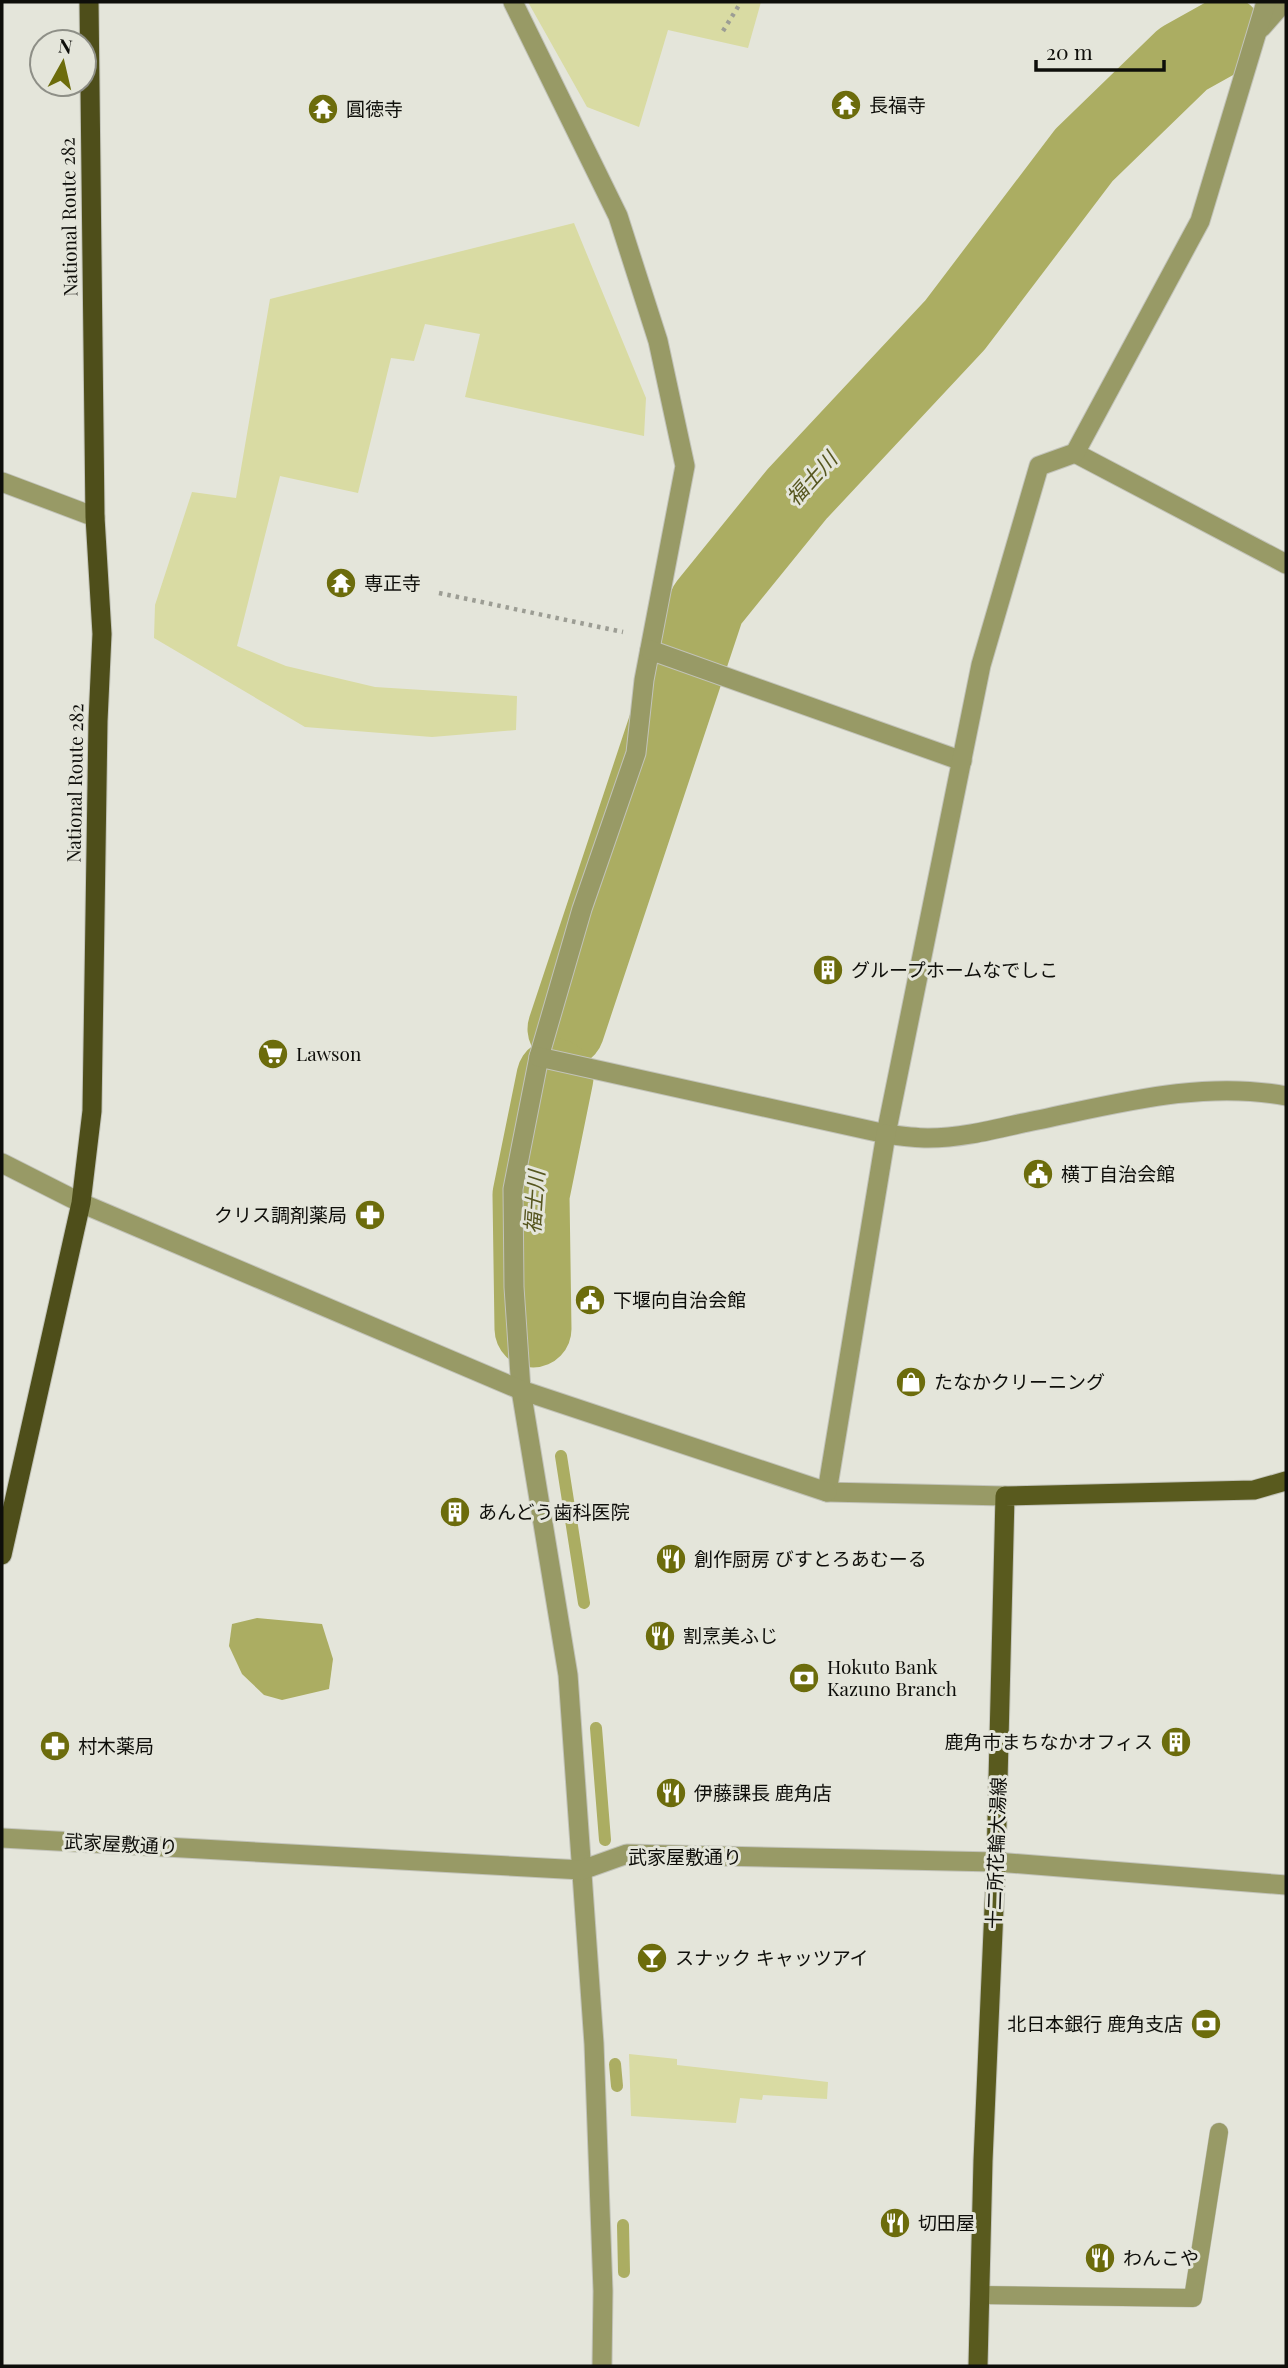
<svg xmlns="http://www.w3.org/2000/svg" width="1288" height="2368" font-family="'Playfair Display','Noto Sans JP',serif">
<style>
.green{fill:#d9dba3}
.water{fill:#abad62}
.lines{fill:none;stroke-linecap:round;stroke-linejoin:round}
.stream{stroke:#abad62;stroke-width:12}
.river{stroke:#abad62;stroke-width:77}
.service-casing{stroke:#c2c3b9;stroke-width:19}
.minor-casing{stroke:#c2c3b9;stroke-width:21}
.tertiary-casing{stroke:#c2c3b9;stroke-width:21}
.primary-casing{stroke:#c2c3b9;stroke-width:21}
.trunk-casing{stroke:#c2c3b9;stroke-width:21}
.path{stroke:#9c9d94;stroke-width:4.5;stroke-dasharray:3.5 5;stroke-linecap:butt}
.service{stroke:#989a66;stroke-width:18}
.minor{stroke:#989a66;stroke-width:19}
.tertiary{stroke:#989a66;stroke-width:19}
.primary{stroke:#595a1e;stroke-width:19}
.trunk{stroke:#4e4e1a;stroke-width:19}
.labels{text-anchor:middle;stroke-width:6;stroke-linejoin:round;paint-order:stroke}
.poi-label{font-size:19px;fill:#0e0e0a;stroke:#e4e5da;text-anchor:start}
.street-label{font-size:19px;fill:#0e0e0a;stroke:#e4e5da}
.water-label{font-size:21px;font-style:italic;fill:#56561f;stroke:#e4e5da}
</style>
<rect width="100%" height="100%" fill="#e4e5da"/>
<g class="green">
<polygon points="528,2 761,2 748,48 668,30 639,127 587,107"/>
<polygon points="574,223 646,398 644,436 465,397 480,334 425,324 414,361 391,358 358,493 280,476 237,646 286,666 375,687 517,696 516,730 432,737 305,727 154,638 155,605 192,492 236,498 270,299"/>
<polygon points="629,2054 677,2059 677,2065 828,2082 827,2099 763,2095 762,2100 740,2098 736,2123 631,2116"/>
</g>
<polygon class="water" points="257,1618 322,1624 333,1659 329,1689 282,1700 264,1695 242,1674 229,1646 232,1624"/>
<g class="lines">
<g class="stream">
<polyline points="561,1456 584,1603"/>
<polyline points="596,1728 605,1840"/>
<polyline points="615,2064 617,2086"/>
<polyline points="623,2225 624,2272"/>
</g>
<g class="river">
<polyline points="566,1029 707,605 797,494 955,325 1084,155 1183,59 1226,35"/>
<polyline points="533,1329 531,1195 555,1077"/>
</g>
<g class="service-casing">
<polyline id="service" points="980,2295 1193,2298 1219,2132"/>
</g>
<g class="minor-casing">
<g id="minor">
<polyline points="513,2 618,216 658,341 685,466 644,680 636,753 582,909 539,1057 513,1189 514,1287 521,1390 568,1675 594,2044 603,2291 602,2366"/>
<polyline points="1261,28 1284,2"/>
<polyline points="1075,453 1286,564"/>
<polyline points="2,482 95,517"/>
<polyline points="650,650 962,761"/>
<path d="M539,1057L886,1134C900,1136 914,1138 928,1138C960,1138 992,1130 1023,1123C1109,1106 1199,1079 1286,1096"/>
<polyline points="886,1134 981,665 1039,466 1075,453 1200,221 1266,2"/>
<polyline points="2,1163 81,1203"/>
<polyline points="2,1838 582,1870 627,1854 996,1862 1286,1885"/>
</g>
</g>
<g class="tertiary-casing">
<g id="tertiary">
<polyline points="886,1134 827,1492 1005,1496"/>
<polyline points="81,1203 521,1390 827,1492"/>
</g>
</g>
<g class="primary-casing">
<polyline id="primary" points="978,2366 983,2161 996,1862 1005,1496 1254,1490 1286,1481"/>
</g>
<g class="trunk-casing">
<polyline id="trunk" points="2,1555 81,1203 92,1111 98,721 102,634 95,517 89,2"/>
</g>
<g class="path">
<polyline points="723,31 741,2"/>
<polyline points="439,593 623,632"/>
</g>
<use href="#service" class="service"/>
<use href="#minor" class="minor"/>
<use href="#tertiary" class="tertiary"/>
<use href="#primary" class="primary"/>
<use href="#trunk" class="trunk"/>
</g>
<defs>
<g id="temple-disc" transform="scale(1.575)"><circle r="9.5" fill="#6c6c0c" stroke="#e4e5da"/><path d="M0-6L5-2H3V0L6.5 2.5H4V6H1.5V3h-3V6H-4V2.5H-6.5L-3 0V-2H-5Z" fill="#fff"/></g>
<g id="building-disc" transform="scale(1.575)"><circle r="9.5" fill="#6c6c0c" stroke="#e4e5da"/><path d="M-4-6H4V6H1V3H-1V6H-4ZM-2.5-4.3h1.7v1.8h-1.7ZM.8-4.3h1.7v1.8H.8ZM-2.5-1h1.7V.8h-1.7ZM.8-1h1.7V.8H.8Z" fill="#fff"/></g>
<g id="supermarket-disc" transform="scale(1.575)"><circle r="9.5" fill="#6c6c0c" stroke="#e4e5da"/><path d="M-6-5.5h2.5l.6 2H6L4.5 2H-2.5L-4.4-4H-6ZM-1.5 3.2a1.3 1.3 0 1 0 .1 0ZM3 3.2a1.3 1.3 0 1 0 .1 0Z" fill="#fff"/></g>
<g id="civic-disc" transform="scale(1.575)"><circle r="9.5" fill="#6c6c0c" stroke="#e4e5da"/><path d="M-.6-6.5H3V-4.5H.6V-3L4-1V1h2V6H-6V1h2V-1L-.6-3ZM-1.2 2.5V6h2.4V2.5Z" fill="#fff"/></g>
<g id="pharmacy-disc" transform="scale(1.575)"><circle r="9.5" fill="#6c6c0c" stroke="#e4e5da"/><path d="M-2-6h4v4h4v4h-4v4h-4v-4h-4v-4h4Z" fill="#fff"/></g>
<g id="shop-disc" transform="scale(1.575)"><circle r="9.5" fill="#6c6c0c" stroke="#e4e5da"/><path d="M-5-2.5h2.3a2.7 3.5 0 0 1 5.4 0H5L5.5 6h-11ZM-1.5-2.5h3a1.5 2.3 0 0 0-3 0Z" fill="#fff"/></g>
<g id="restaurant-disc" transform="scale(1.575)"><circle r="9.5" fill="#6c6c0c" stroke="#e4e5da"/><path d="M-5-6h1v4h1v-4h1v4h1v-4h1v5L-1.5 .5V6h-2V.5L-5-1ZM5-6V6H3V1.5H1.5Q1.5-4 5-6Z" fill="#fff"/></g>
<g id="bank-disc" transform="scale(1.575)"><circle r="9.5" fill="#6c6c0c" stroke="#e4e5da"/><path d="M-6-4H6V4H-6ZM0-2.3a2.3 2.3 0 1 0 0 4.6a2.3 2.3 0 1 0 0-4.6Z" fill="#fff"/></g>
<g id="bar-disc" transform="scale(1.575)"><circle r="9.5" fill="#6c6c0c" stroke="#e4e5da"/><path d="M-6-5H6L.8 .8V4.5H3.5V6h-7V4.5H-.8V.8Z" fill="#fff"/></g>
</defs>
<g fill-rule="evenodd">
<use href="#temple-disc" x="846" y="105"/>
<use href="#temple-disc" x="323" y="109"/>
<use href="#temple-disc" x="341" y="583"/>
<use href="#building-disc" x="828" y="970"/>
<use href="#supermarket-disc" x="273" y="1054"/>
<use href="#civic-disc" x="1038" y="1174"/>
<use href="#pharmacy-disc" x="370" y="1215"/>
<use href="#civic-disc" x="590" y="1300"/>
<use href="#shop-disc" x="911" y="1382"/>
<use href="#building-disc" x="455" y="1512"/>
<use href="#restaurant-disc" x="671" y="1559"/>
<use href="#restaurant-disc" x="660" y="1636"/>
<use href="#bank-disc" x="804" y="1678"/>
<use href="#building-disc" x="1176" y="1742"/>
<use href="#pharmacy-disc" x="55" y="1746"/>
<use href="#restaurant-disc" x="671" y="1793"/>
<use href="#bar-disc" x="652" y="1958"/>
<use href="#bank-disc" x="1206" y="2024"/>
<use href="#restaurant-disc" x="895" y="2223"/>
<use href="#restaurant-disc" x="1100" y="2258"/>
</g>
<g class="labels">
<g class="poi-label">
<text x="869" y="112">長福寺</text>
<text x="346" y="116">圓徳寺</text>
<text x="364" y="590">専正寺</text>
<text x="851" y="977">グループホームなでしこ</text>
<text x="296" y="1061">Lawson</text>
<text x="1061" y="1181">横丁自治会館</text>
<text x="347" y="1222" text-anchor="end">クリス調剤薬局</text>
<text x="613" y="1307">下堰向自治会館</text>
<text x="934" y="1389">たなかクリーニング</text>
<text x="478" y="1519">あんどう歯科医院</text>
<text x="694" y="1566">創作厨房 びすとろあむーる</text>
<text x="683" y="1643">割烹美ふじ</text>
<text x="827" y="1674">Hokuto Bank<tspan x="827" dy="22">Kazuno Branch</tspan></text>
<text x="1153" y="1749" text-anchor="end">鹿角市まちなかオフィス</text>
<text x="78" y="1753">村木薬局</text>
<text x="694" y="1800">伊藤課長 鹿角店</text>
<text x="675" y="1965">スナック キャッツアイ</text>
<text x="1183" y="2031" text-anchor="end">北日本銀行 鹿角支店</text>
<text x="918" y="2230">切田屋</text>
<text x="1123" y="2265">わんこや</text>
</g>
<g class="street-label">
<text transform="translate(69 217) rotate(-91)" y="7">National Route 282</text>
<text transform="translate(75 783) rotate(-89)" y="7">National Route 282</text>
<text transform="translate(121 1844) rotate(3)" y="7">武家屋敷通り</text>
<text transform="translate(996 1853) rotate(-88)" y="7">十二所花輪大湯線</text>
<text x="685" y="1864">武家屋敷通り</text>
</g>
<g class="water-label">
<text transform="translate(812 479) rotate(-48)" y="7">福士川</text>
<text transform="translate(535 1202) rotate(-86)" y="7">福士川</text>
</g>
</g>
<rect width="1288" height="2368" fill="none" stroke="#0e0e0a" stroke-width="7"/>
<g transform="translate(63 63) rotate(8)"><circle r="33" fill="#e4e5da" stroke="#8e8f87" stroke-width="2"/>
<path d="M0-5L12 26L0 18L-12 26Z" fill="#6c6c0c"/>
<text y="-10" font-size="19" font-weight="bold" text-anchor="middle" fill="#0e0e0a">N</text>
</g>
<path d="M1036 60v10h128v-10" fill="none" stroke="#0e0e0a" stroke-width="3.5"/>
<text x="1046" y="60" font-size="21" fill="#0e0e0a" stroke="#e4e5da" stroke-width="5" paint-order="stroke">20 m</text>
</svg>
